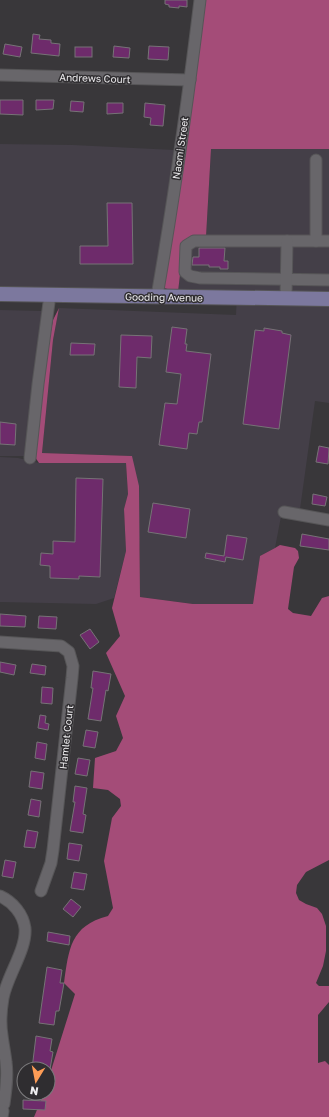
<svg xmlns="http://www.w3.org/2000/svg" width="329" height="1117" font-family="'Golos Text',sans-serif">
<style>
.built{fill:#443f48}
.forest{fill:#a44c78}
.building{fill:#6e2b6b;stroke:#767376}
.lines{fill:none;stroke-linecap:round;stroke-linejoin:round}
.minor-casing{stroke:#565557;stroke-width:13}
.major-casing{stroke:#565557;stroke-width:16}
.minor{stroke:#68666a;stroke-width:11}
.major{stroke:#7c789e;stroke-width:14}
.labels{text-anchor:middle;stroke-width:3;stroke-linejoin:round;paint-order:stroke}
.street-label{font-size:10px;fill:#eeedef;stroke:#2f2d30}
</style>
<rect width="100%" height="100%" fill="#39373a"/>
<g class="built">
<polygon points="0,144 73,145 174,150 154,292 0,289"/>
<polygon points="211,149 329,149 329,403 315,401 300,509 283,506 275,548 260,556 253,604 193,604 140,597 140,550 132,456 42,453 53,340 59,308 236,315 237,293 178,292 184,240 206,237"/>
<polygon points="0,310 42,311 37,363 24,456 0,456"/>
<polygon points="0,457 18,458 39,463 126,463 128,494 124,509 126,551 114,598 96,604 0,602"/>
</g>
<g class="forest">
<polygon points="206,0 329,0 329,149 211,149 206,237 184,240 178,292 164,288"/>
<path d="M59,308L53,340L42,453L132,456L139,486L140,597L193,604H253L260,556L275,548L280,545L295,548L298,551L299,558L294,567L288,609L293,613L311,616L322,598L329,596V860L306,872L297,885L296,893L299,900L306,904L317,908L322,914L326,926V951L323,966L316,983L319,986H329V1002L318,1015V1063L325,1061L329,1065V1117H34L44,1093H48V1080L75,994L64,983C69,949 70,926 108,916L113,908L104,861L112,818L121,806L120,799L108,790L93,788L95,758L116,751L123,738L116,716L125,696L106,653L120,636L112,608L126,551L124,509L128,494L126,463H39L35,457L42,382L53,320Z"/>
</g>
<g class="building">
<polygon points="165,0 187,0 187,7 179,6 179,8 169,7 169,5 165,4"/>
<polygon points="33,34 40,35 39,39 51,40 51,43 60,44 59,56 31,53"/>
<polygon points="5,44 22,47 20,57 3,54"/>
<polygon points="114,46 130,48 129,58 113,57"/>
<polygon points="149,46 169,47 168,60 148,59"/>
<rect x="75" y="47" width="17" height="10"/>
<polygon points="0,100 23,100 23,115 0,114"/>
<polygon points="36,100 54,100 53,109 36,110"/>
<polygon points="71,101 84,102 83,112 70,111"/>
<polygon points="107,103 123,103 123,113 107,114"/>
<polygon points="145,103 165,105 163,126 150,125 151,118 144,117"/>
<polygon points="107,203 132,203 133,264 80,264 80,246 108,246"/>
<polygon points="199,248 225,248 224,261 228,261 228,269 220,269 220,267 209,267 209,265 192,265 193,257 199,257"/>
<polygon points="172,327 187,329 185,344 187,344 186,351 211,354 202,422 199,422 197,434 189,433 187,449 159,445 165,403 177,404 181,374 166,372"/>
<polygon points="264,328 282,331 282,333 291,335 279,429 243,424 255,330 264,331"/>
<polygon points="121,335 152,336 151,358 137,357 136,388 119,387"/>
<polygon points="71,343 95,344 94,355 70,355"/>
<polygon points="0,422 16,424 15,445 0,444"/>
<polygon points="319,446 329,448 328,464 316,462"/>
<polygon points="76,478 103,479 100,577 79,576 79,579 50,578 50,566 40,565 41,553 53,554 53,541 75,542"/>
<polygon points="313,494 327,497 325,506 312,504"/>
<polygon points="153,503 190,509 186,538 148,532"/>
<polygon points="302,534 329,539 329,550 300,546"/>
<polygon points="227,535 247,538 243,560 226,557 225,562 205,558 206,553 224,556"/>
<polygon points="0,614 26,616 25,627 0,626"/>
<polygon points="39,616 57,617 56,629 38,628"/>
<polygon points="90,629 99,642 90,649 80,635"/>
<polygon points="0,662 16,665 14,675 0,672"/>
<polygon points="32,664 46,666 45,675 30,673"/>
<polygon points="93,671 111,674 108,691 106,690 101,721 88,719 93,688 91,688"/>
<polygon points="42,687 53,688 52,704 41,703"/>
<polygon points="40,715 46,716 45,723 49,724 48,730 38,728"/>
<polygon points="86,730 98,732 95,748 83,746"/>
<polygon points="37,742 47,744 45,760 35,758"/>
<polygon points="78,758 90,760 87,776 75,774"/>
<polygon points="31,771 44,773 42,789 29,787"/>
<polygon points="75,786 87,788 83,814 86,815 83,833 70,831 75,802 73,802"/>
<polygon points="31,799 41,801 39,817 28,815"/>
<polygon points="27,830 38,832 35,848 24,847"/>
<polygon points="69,843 82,845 79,861 67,859"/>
<polygon points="5,860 16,862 13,878 2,876"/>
<polygon points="74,872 87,874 84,890 71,888"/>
<polygon points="71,899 81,907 73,917 63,909"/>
<polygon points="48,932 70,936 69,945 47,941"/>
<polygon points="47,967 62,970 60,983 64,983 59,1011 56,1011 54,1025 39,1023"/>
<polygon points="36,1036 52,1039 50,1051 53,1052 50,1069 32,1069"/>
<polygon points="23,1100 46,1101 45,1110 23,1109"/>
</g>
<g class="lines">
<g class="minor-casing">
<g id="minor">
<polyline points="0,75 190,80"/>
<polyline points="316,241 316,160"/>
<polyline points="329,241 194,241 186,246 185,272 190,276 200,278 329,280"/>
<path d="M157,296C174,198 188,99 200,0"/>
<polyline points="286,298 287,241"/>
<polyline points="30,458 38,384 50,295"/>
<polyline points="284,512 329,520"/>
<polyline points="0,642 61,646 69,652 73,666 72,678 53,850 51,863 41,891"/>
<path d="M0,896C13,902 23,914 25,928C27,949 7,976 3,998C1,1010 0,1023 2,1035C3,1044 5,1053 6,1062C8,1076 6,1090 4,1104"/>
<polyline points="2,1117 3,1111"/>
</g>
</g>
<g class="major-casing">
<polyline id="major" points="0,294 329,299"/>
</g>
<use href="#minor" class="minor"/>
<use href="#major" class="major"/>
</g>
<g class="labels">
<g class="street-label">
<text transform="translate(95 78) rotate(2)" y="4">Andrews Court</text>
<text transform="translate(180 148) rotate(-82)" y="4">Naomi Street</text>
<text transform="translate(164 297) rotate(1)" y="4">Gooding Avenue</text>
<text transform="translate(66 737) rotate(-84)" y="4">Hamlet Court</text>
</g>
</g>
<g transform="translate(36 1081) rotate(190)"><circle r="19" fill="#2f2d30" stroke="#7b7a7c"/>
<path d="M0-3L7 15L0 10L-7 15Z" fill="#fd9c56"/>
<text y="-6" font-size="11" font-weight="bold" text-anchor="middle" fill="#eeedef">N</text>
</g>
</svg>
